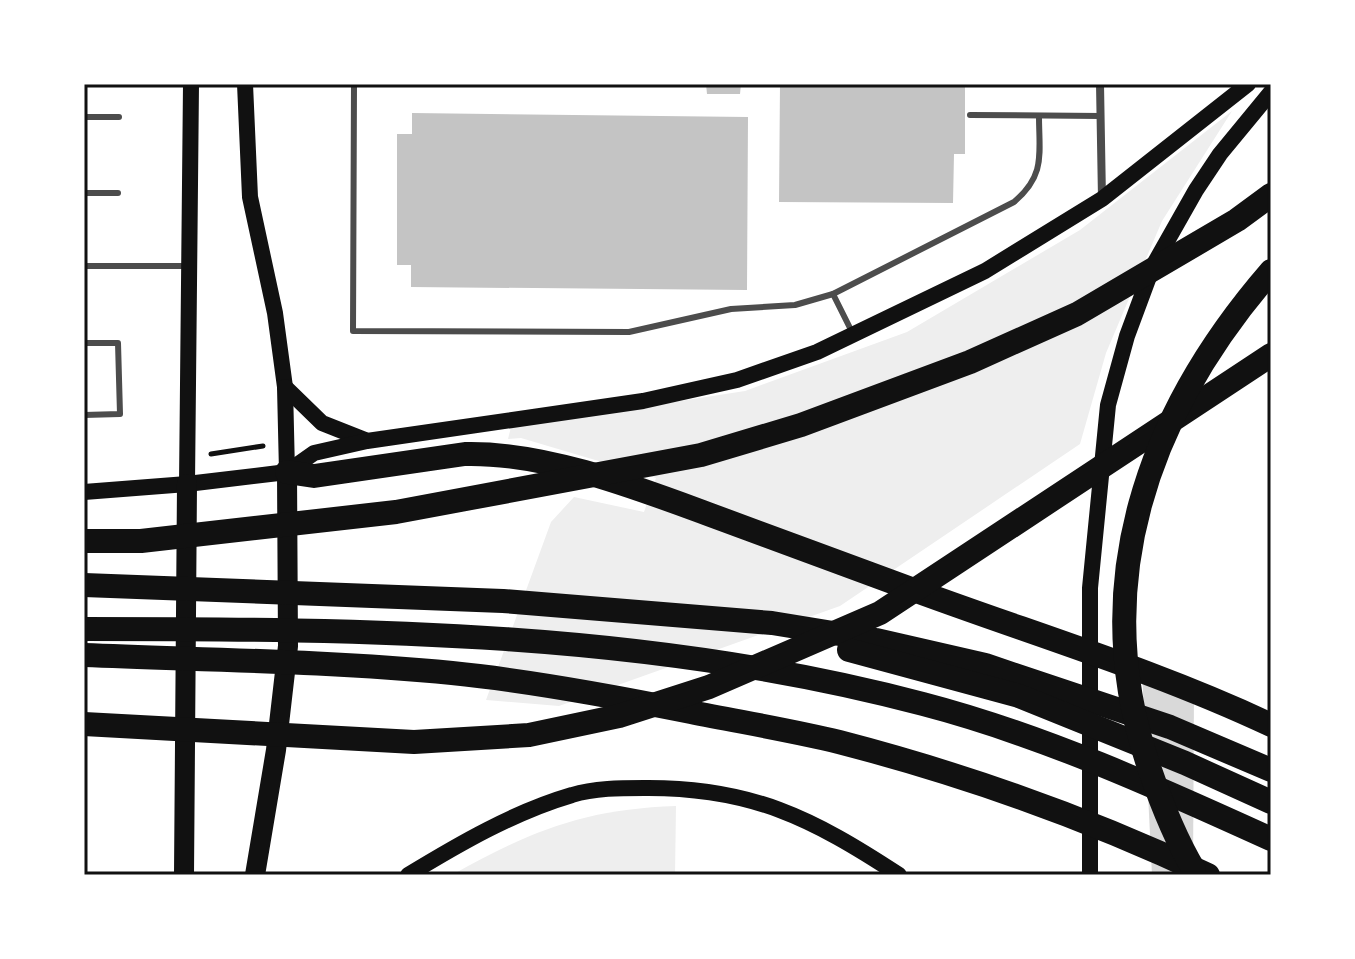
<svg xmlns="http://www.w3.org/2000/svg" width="1355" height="959" font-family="'Work Sans',sans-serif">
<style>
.green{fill:#eee}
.water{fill:#d9d9d9}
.building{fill:#c4c4c4}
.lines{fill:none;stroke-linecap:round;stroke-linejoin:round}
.path{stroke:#111;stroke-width:5}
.service{stroke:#4c4c4c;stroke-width:6}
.minor{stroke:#4c4c4c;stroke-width:8}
.secondary{stroke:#111;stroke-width:16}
.primary{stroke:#111;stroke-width:20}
.motorway{stroke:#111;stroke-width:24}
.neatline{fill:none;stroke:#111;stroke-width:3}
</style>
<rect width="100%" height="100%" fill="#fff"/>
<g class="green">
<polygon points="1232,111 1162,221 1106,353 1080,444 840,606 559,706 486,700 551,522 574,497 644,512 656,478 521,438 508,439 511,427 745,391 907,332 1080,230"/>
<path d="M676,806L675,875H452C530,831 585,809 676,806Z"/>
</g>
<polygon class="water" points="1142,671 1194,690 1193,875 1152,875"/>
<g class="building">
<polygon points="706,84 741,84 740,94 707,94"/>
<polygon points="780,84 965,84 965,154 954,154 953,203 779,202"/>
<polygon points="412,113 748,117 747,290 411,287 411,265 397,265 397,134 412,134"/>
</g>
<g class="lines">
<polyline class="path" points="211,454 263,446"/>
<g class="service">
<path d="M354,84L353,331L629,332L731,309L795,305L833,294L1014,202C1046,175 1039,154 1039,116"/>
<polyline points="970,115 1101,116"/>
<polyline points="84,117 119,117"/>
<polyline points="84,193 118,193"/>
<polyline points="84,266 188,266"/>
<polyline points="833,294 853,334"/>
<polyline points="84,343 118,343 120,414 84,415"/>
</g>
<polyline class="minor" points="1100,84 1102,199"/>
<g class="secondary">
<polyline points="245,84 250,197 275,313 285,387 287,472"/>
<polyline points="285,387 322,423 365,440"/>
<polyline points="187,484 191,84"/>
<polyline points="84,492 187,484 287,472 314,453 367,441 643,401 737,380 817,352 985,271 1102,199 1248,84"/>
<path d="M408,875C459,844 514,812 572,795C594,788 621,788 644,788C751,787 812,818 899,875"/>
<polyline points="1090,875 1090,588 1108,405 1127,336 1153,266 1196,190 1220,154 1271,92"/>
</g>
<g class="primary">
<polyline points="184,875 187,484"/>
<polyline points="255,875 276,750 288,646 287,472"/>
</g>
<g class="motorway">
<path d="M287,472L314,476L465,454C546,452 640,489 716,517C778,540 841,563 903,586C1026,632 1152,669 1271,725"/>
<polyline points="84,541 141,541 396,512 701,455 801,425 970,362 1077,314 1237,220 1271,195"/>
<polyline points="84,585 503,601 772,623 876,640 985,665 1170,727 1271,770"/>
<path d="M84,629C366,629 649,631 923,704C1042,735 1159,788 1271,839"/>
<polyline points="849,650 1019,696 1185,763 1271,802"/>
<path d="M84,655C207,660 330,661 452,673C532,681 612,696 691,712C740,722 790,730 839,742C966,775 1090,819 1208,875"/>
<polyline points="84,724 414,742 529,735 619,716 709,687 880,613 1271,355"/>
<path d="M1194,870C1175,838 1162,805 1150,770C1086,586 1147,414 1271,271"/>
</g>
</g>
<rect width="1355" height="959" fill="none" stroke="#ffffff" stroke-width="172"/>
<rect x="86" y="86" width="1183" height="787" class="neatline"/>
</svg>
